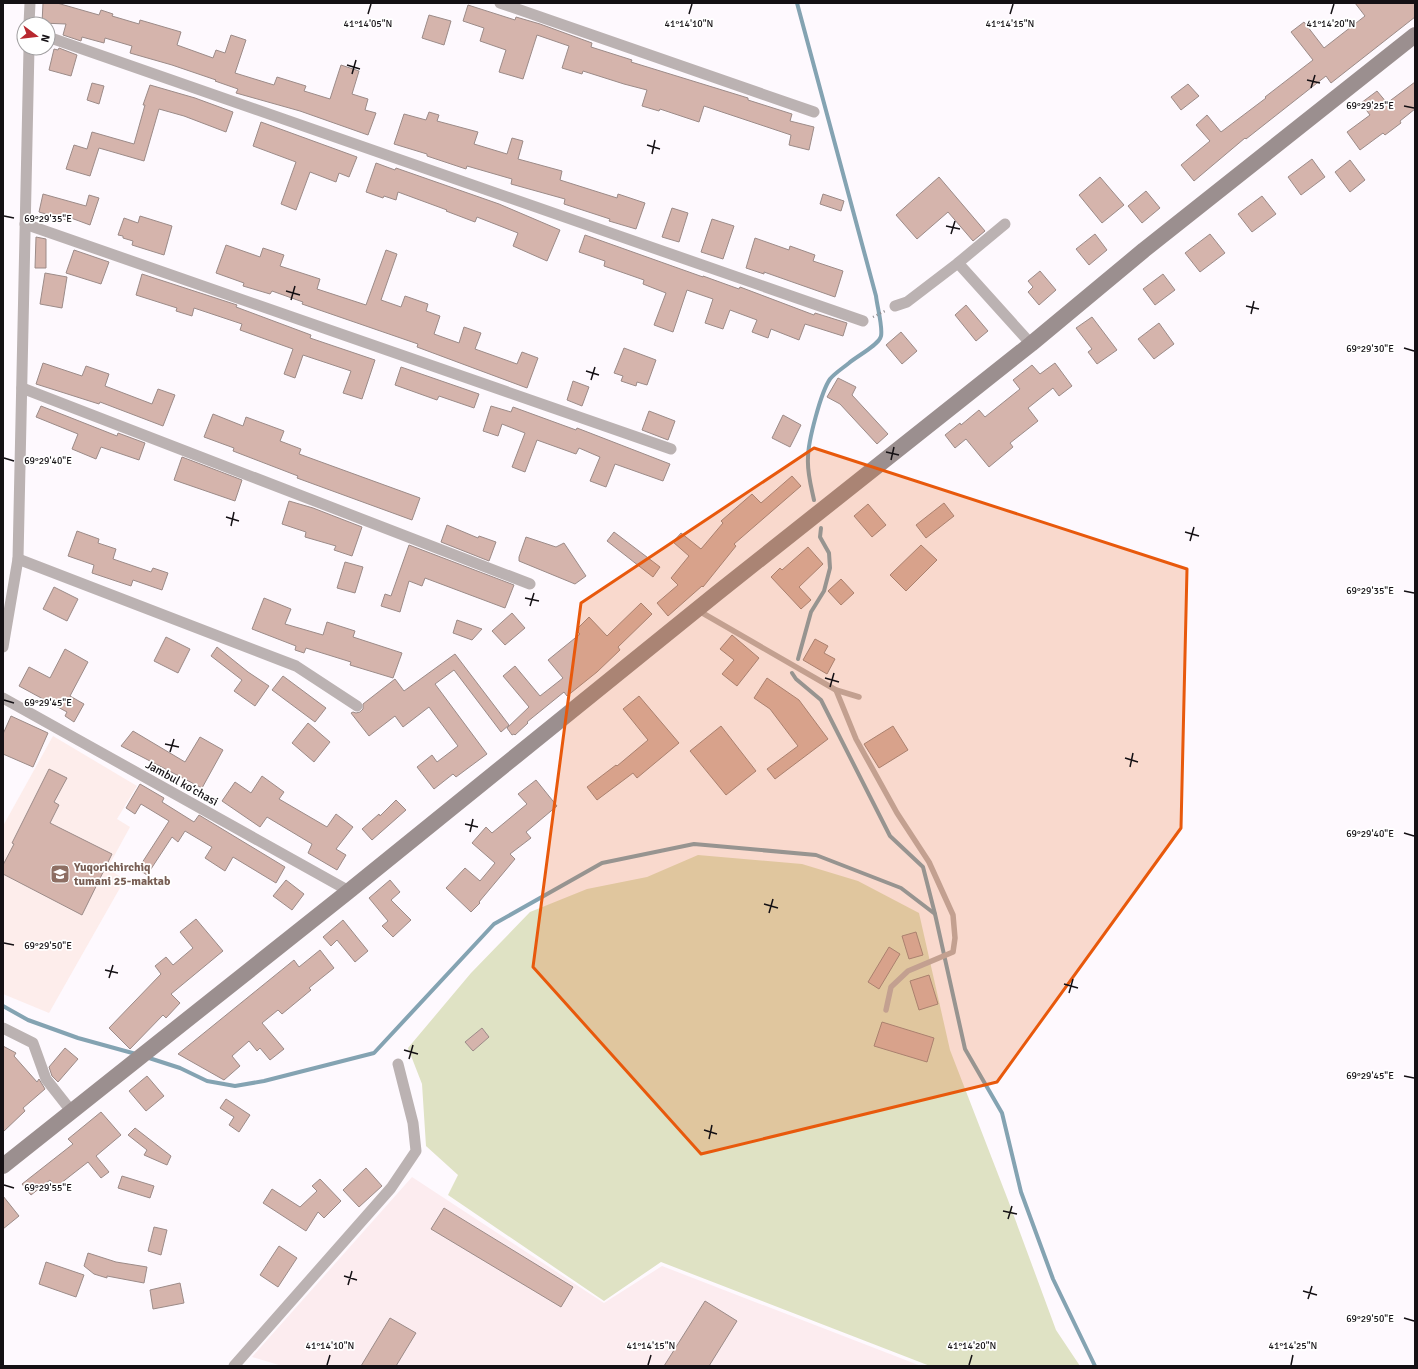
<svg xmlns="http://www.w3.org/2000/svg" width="1418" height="1369" font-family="Signika,sans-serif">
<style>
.industrial{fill:#fcecef}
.education{fill:#fdedeb}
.green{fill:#dfe2c4}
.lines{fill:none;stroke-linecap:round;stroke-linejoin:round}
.stream{stroke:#84a3b2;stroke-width:4}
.building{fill:#d5b4ac;stroke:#9c8b88}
.path{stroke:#8e8a8e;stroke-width:2.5;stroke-dasharray:1 3;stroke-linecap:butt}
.service{stroke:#bbb2b2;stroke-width:5.5}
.minor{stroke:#bbb2b2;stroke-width:11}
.secondary{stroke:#9b8f8f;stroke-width:16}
.marked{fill:#e8590c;fill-opacity:0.2;stroke:#e8590c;stroke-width:3;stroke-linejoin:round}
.ticks{fill:none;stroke:#141014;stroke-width:1.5}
.labels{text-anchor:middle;stroke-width:3.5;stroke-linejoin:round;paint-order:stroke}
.street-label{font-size:12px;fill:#141014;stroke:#fff}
.education-label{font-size:12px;font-weight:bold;fill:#785e54;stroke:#fff;text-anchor:start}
.ticks-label{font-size:10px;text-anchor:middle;fill:#141014;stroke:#fff;stroke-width:3.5;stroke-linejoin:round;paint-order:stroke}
</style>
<rect width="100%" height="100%" fill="#fef9fe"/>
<polygon class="industrial" points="412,1177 604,1303 662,1266 921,1366 282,1366 252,1357"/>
<polygon class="education" points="53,736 137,786 117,819 130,827 107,869 125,879 49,1013 3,994 3,826"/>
<polygon class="green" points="698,855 802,864 858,881 919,913 950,1050 1008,1200 1056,1330 1080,1366 930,1366 661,1262 604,1301 448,1195 458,1175 426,1146 422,1084 408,1048 471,973 530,912 587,889 647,877"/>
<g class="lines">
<g class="stream">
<path d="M797,3L876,296C877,306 883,327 881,336C879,345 857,356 849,363C843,368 835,373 830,379C821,392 808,441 808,458C807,472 811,486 814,500"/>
<polyline points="798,659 811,612 824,591 830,568 829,553 820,537 821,528"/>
<polyline points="792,673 796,679 821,700 890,836 923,867 935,914 965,1049 1002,1113 1021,1192 1053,1279 1095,1366"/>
<polyline points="3,1006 28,1020 78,1038 136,1054"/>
<polyline points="146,1057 180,1068 207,1081 235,1086 264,1081 374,1053 494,924 602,863 694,844 816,855 901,888 935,914"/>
</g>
</g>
<g class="building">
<polygon points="43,3 57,3 99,15 101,10 113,14 112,16 139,24 140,20 181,32 177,45 213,58 216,50 225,53 231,35 246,40 235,73 274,85 277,77 306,86 304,91 330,99 341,65 359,71 352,94 368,99 365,110 376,113 368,135 300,111 236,93 238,89 215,81 216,80 172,65 130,53 132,46 105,38 104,43 82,37 81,41 63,35 66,24 42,23"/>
<polygon points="1355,3 1415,3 1415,17 1331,83 1326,76 1246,139 1245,138 1194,181 1181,165 1210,141 1196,125 1207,115 1221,132 1266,98 1265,97 1313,60 1291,32 1304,22 1324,48 1365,16"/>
<polygon points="468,5 515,20 516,17 540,24 592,43 591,47 632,60 631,62 748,98 748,100 792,114 790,121 814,127 809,150 789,145 791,135 704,106 699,122 660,109 659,111 642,106 647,90 624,84 583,71 582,74 562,68 569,46 537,35 523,79 499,72 506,50 480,41 484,28 463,21"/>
<polygon points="429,15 451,21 444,45 422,38"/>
<polygon points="59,48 77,55 71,76 49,70 54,49 58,50"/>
<polygon points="1415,82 1415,109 1400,121 1401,123 1385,135 1383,133 1360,150 1347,132 1370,115 1361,103 1377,91 1387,103"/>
<polygon points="92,83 104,86 99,104 87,100"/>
<polygon points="1188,84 1199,96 1181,110 1171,97"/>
<polygon points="150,85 195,98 233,112 226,132 184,116 159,109 144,161 99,148 90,176 66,169 74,145 87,149 92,132 134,144 145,105 143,105"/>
<polygon points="429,112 439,115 437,121 478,132 474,144 507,154 512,138 523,141 518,159 562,171 560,180 617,198 618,194 645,203 636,229 609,221 610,219 564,204 565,199 511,184 512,179 467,166 466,169 427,156 427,154 394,144 404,114 426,120"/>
<polygon points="261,122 357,157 349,177 339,173 336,182 310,172 296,210 281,204 296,162 253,146"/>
<polygon points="1312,159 1325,177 1301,195 1288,177"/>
<polygon points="1350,160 1365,180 1350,192 1335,172"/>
<polygon points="376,163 395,170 396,168 499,204 560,230 547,261 513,246 518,233 477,217 475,222 446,211 447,210 398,192 396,200 384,196 383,198 366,192"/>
<polygon points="939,177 985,231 973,241 948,212 917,239 896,215"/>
<polygon points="1100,177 1124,205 1102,223 1079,195"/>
<polygon points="1146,191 1160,208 1142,223 1128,206"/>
<polygon points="43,194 86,206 89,195 99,198 90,225 71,218 70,221 39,212"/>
<polygon points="823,194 844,201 841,211 820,204"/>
<polygon points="1262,196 1276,214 1252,232 1238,214"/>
<polygon points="672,208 688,213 679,242 662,237"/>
<polygon points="140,216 172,226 164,255 132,245 133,241 123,238 123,236 118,235 124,218 138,223"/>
<polygon points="712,219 734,226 723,259 701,252"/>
<polygon points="1095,234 1107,250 1089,265 1076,249"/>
<polygon points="1210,234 1225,253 1200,272 1185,253"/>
<polygon points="585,235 703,277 703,276 739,289 740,287 814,315 815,313 847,323 843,336 805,324 799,340 771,329 768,338 752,332 757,320 730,310 723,329 705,323 713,299 687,290 673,332 654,325 666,293 643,284 644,280 604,266 605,261 579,252"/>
<polygon points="36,237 46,239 46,268 35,268"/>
<polygon points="755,238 789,250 790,246 815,255 813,261 843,271 835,297 764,272 764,274 746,268"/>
<polygon points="226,245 260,257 263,248 284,255 280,266 320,279 317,289 366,305 386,250 397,254 381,300 401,307 405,296 428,304 426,311 440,316 434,334 459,343 464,327 481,333 475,349 517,364 522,352 538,358 527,388 417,347 418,344 302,304 303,302 272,291 270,294 243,286 244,283 216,273"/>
<polygon points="74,250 109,262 101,284 66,273"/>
<polygon points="1040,271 1056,290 1039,305 1028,292 1033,287 1028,281"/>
<polygon points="45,273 67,277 62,308 40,304"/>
<polygon points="142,274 237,305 236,307 311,335 310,338 375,360 362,399 343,393 351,371 303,355 295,378 284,374 293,349 240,330 242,324 194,308 192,316 176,311 177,308 136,295"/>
<polygon points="1163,274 1175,290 1155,305 1143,289"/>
<polygon points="966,305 988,331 976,341 955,315"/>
<polygon points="1092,317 1117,350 1097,364 1088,352 1092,349 1076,328"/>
<polygon points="1159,323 1174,344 1154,359 1138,339"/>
<polygon points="901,332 917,351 902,364 886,345"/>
<polygon points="624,348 656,360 647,385 637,382 636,386 621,381 623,376 614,373"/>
<polygon points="43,363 82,376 86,366 109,374 105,386 152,404 158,389 175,395 163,426 100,402 99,404 36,384"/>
<polygon points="1055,363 1072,386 1059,396 1053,388 1028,408 1038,421 1010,443 1013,447 989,467 966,439 955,448 945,435 960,423 961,425 979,410 985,417 1020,389 1013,380 1032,365 1040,374"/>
<polygon points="401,367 479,394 474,408 439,396 437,400 395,385"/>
<polygon points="838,378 856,387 852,395 888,434 877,444 840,404 827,397"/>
<polygon points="573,381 589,387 582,406 567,400"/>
<polygon points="41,406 117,436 118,433 145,443 139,460 101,447 96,459 72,449 78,434 36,417"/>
<polygon points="491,406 511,412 513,407 576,430 577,428 670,464 663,481 615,464 606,487 590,481 600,457 579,448 576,454 537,440 525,472 512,467 525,433 502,424 498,436 483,431"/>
<polygon points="649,411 675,421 668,440 642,430"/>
<polygon points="213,414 243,426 246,417 284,431 280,441 301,449 299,454 420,498 412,520 297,478 298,476 233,451 234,448 204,437"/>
<polygon points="783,415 801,425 790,447 772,438"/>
<polygon points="182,457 242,480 235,501 174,480"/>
<polygon points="792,476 801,486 734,544 736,546 703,587 702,586 668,616 657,603 678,585 671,578 689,556 673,542 681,533 701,549 723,523 721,521 752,494 761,503"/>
<polygon points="289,501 313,508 362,527 352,556 334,550 336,546 305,537 306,532 282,524"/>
<polygon points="944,503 954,516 926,538 916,525"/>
<polygon points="868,504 886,525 872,537 854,516"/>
<polygon points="447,525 478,538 479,536 496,542 489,561 441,542"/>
<polygon points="77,531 99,539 98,543 116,549 113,559 151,572 153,568 168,573 162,590 133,580 131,586 92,573 94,565 68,556"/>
<polygon points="614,532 660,567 653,577 607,541"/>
<polygon points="526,537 556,547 564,543 586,576 575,584 519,561 519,557"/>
<polygon points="409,545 514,585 505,608 425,578 422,586 409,581 400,612 381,606 385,594 391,596"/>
<polygon points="921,545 937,560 906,591 890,575"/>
<polygon points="808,547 823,564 799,587 811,600 801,609 771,577 780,568 782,570"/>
<polygon points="345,562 363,567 355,593 337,588"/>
<polygon points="841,579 854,593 841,605 828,591"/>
<polygon points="54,587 78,599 67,621 43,609"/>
<polygon points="264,598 291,609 285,624 323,635 327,622 355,631 353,637 402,653 393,678 350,665 351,662 306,648 304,653 295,650 296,646 252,629"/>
<polygon points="641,603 652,614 618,647 620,650 597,672 567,696 564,692 527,722 528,723 515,735 514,734 512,735 507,728 529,707 503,676 515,666 540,696 563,678 548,660 580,634 576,630 589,617 607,636"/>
<polygon points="512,613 525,628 505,645 492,631"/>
<polygon points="457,620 482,629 472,640 453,633"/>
<polygon points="732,635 759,658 737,686 722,674 734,660 720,649"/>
<polygon points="166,637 190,649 178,673 154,661"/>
<polygon points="815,639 828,646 824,653 835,659 827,674 803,660"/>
<polygon points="217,647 248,672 269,686 255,706 234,691 242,680 211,656"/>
<polygon points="65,649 88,662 70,696 84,704 74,722 65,716 67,712 19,686 29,667 50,678"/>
<polygon points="455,654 509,725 501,732 454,670 435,684 487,754 456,777 453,774 434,789 417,767 432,755 437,762 458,746 429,707 403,727 395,716 369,736 351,713 353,712 356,713 360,712 363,709 363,704 395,679 404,691"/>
<polygon points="283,676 326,708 315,722 272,690"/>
<polygon points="767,678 799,700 828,739 775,779 767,769 798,746 770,709 754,698"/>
<polygon points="639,696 679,743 637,778 633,773 597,800 587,787 616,765 617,766 648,740 623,709"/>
<polygon points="11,716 48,733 33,767 3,754 3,734"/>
<polygon points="308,723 330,742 314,762 292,743"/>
<polygon points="721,726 756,771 726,795 690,751"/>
<polygon points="893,726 908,750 879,768 864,744"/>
<polygon points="133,731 185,762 200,737 223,750 202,788 121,746"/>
<polygon points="49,769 67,778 54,802 59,805 50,823 112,854 82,915 3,874 3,865 14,844 12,843"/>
<polygon points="262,776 284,792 279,799 327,827 336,814 353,827 336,849 346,855 337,870 308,853 312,844 267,817 260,827 222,801 235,782 251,793"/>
<polygon points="536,780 557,806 526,832 531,838 510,854 515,859 479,902 480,903 471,912 446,888 465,868 480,881 495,863 472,843 486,827 492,833 527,804 518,794"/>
<polygon points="140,784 164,798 162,802 194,822 199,815 285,867 276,883 233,857 225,871 205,858 212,847 185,831 178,842 172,837 147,875 138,869 169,821 141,804 135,814 126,808"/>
<polygon points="396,800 406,810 372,840 362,829 379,814 380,816"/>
<polygon points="286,880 304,894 292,910 273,896"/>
<polygon points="390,880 400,892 391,900 411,920 393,937 382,926 388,921 369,898"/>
<polygon points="196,919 223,951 171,994 180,1003 166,1018 163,1015 130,1049 109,1028 161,974 155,966 166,957 173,965 193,948 180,932"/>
<polygon points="343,920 368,951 355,962 337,940 331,946 323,937"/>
<polygon points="916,932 923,955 909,959 902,936"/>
<polygon points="889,947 900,954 879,989 868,982"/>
<polygon points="320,950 334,968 309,988 311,990 282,1014 278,1010 262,1023 284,1049 270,1060 260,1048 257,1051 249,1041 232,1056 240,1066 224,1080 178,1054 294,960 299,967"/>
<polygon points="929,975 938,1004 919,1010 910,981"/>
<polygon points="882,1022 934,1038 927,1062 874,1046"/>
<polygon points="482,1028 489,1037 473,1051 465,1042"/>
<polygon points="3,1046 16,1053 14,1056 37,1082 39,1079 45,1089 23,1108 25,1111 3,1132"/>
<polygon points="65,1048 78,1059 58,1082 52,1076 49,1067"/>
<polygon points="147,1076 164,1096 146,1111 129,1091"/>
<polygon points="226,1099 250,1115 239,1132 229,1125 234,1117 220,1108"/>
<polygon points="101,1112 121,1135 96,1156 109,1172 101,1178 88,1162 56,1187 50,1180 31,1195 22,1184 73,1144 68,1139"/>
<polygon points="135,1128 171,1156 167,1165 144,1155 147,1150 128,1135"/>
<polygon points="366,1168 382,1186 359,1207 343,1190"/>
<polygon points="122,1176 154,1186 150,1198 118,1188"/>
<polygon points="320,1179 341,1201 324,1218 318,1212 306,1231 263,1203 272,1189 300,1207 317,1191 312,1186"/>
<polygon points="3,1196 19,1216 3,1229"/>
<polygon points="444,1208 573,1287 561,1307 431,1229"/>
<polygon points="154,1227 167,1230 161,1255 148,1251"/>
<polygon points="279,1246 297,1258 278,1287 260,1275"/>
<polygon points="88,1253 116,1262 147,1267 144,1283 107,1276 107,1278 94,1274 84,1266"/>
<polygon points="46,1262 84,1275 76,1297 39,1284"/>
<polygon points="180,1283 184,1303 153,1309 150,1290"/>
<polygon points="705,1301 737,1321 709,1366 664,1366"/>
<polygon points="390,1318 416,1333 396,1366 361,1366"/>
</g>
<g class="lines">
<polyline class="path" points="873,317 885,311"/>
<g class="service">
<polyline points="699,611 836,690 859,697"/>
<polyline points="836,690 856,739 897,813 929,862 953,915 955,938 953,952 908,971 891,987 886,1010"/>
</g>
<g class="minor">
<polyline points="500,3 814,112"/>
<polyline points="29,24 30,3"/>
<polyline points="48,37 863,321"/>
<polyline points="25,224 671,449"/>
<polyline points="958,263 1031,344"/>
<polyline points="895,306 907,302 958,263 1005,224"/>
<polyline points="22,388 530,584"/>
<polyline points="18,559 296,666 357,706"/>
<polyline points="3,647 18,559 29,48"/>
<polyline points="3,698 349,891"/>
<polyline points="3,1028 33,1043 46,1079 72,1112"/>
<polyline points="234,1366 391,1188 416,1151 413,1123 398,1064"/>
</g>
<polyline class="secondary" points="3,1166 349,891 716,594 1031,344 1144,250 1415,35"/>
</g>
<path class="marked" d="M814,448L1187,569L1181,828L997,1082L701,1154L533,967L581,603Z"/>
<path class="ticks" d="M368,14L371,4M689,14L692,4M1010,14L1013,4M1331,14L1334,4M347,65L360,69M352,74L356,60M1307,80L1320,83M1311,88L1315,75M1404,106L1414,108M647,145L660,149M652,154L655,140M4,216L14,218M946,226L960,229M951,234L955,221M286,291L300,295M291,300L295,286M1246,306L1259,309M1251,314L1254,301M1404,348L1414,351M586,371L599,375M591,380L595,367M886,452L899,455M4,458L14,461M891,460L894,447M226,517L239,521M231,526L234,512M1185,532L1199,536M1190,541L1194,527M1404,591L1414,593M525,598L539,601M530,606L534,593M825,678L839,682M830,687L834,673M4,700L14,703M165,744L179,747M170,752L174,739M1125,758L1138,762M1130,767L1133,753M465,824L478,827M470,832L473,819M1404,833L1414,836M764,904L778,908M769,913L773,899M4,943L14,945M105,970L118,973M109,978L113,965M1064,984L1078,988M1069,993L1073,979M404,1050L418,1054M409,1059L413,1045M1404,1076L1414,1078M704,1130L717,1134M709,1139L712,1125M4,1185L14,1188M1003,1211L1017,1214M1008,1219L1012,1206M344,1276L357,1280M348,1285L352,1271M1303,1291L1317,1295M1308,1299L1312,1286M1404,1318L1414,1321M327,1365L330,1355M648,1365L651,1355M969,1365L972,1355M1291,1365L1293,1355"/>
<defs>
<g id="school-square" transform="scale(1)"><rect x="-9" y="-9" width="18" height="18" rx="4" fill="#8d6e63" stroke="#fff"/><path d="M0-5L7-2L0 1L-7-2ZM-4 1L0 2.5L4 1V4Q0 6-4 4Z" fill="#fff"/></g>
</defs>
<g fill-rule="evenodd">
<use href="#school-square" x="60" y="874"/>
</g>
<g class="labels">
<g class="street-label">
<text transform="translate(182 783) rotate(29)" y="4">Jambul ko‘chasi</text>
</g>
<g class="education-label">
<text x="74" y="871">Yuqorichirchiq<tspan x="74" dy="14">tumani 25-maktab</tspan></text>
</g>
</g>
<g class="ticks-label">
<text x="368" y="27">41°14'05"N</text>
<text x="689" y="27">41°14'10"N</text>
<text x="1010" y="27">41°14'15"N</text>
<text x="1331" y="27">41°14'20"N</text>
<text x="1370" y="109">69°29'25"E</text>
<text x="48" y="222">69°29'35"E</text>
<text x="1370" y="352">69°29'30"E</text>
<text x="48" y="464">69°29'40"E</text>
<text x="1370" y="594">69°29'35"E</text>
<text x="48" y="706">69°29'45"E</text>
<text x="1370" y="837">69°29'40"E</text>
<text x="48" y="949">69°29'50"E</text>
<text x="1370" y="1079">69°29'45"E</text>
<text x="48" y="1191">69°29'55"E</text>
<text x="1370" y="1322">69°29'50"E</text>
<text x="330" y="1349">41°14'10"N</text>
<text x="651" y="1349">41°14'15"N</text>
<text x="972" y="1349">41°14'20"N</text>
<text x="1293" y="1349">41°14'25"N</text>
</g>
<rect width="1418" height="1369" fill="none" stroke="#141014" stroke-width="8"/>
<g transform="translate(36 36) rotate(105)"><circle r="19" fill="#ffffff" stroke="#a19fa1"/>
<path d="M0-3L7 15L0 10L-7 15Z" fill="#b8282f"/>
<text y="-6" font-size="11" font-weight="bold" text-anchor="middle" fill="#141014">N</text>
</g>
</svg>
